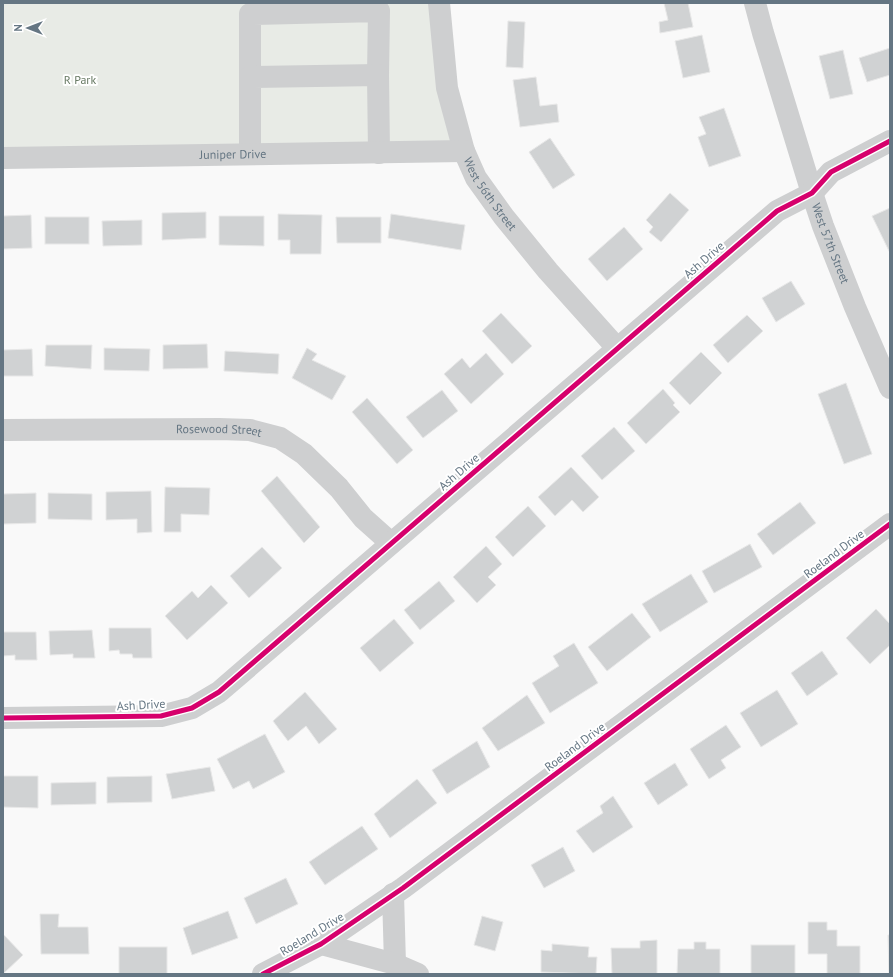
<svg xmlns="http://www.w3.org/2000/svg" width="893" height="977" font-family="'PT Sans',sans-serif">
<style>
.green{fill:#e8ebe6}
.building{fill:#d0d2d3;stroke:#e8e8e8}
.lines{fill:none;stroke-linecap:round;stroke-linejoin:round}
.minor{stroke:#cecfd0;stroke-width:22}
.cycleway-casing{stroke:#fff;stroke-width:8}
.cycleway{stroke:#d6006c;stroke-width:5}
.labels{text-anchor:middle;stroke-width:4;stroke-linejoin:round;paint-order:stroke}
.park-label{font-size:12px;fill:#687a64;stroke:#fff}
.street-label{font-size:12px;fill:#657683;stroke:#fff}
</style>
<rect width="100%" height="100%" fill="#f9f9f9"/>
<polygon class="green" points="3,3 436,3 464,151 3,158"/>
<g class="building">
<polygon points="664,3 688,3 693,27 660,33 659,22 668,20"/>
<polygon points="508,21 525,22 523,68 506,67"/>
<polygon points="702,35 710,72 683,78 675,41"/>
<polygon points="890,48 890,75 867,82 859,58"/>
<polygon points="843,50 853,94 830,99 819,56"/>
<polygon points="536,77 540,106 557,104 559,122 520,127 513,80"/>
<polygon points="724,108 741,156 709,167 698,137 706,134 699,117"/>
<polygon points="550,138 575,175 553,189 529,152"/>
<polygon points="670,193 689,210 661,242 649,232 653,227 646,220"/>
<polygon points="890,208 890,253 872,216"/>
<polygon points="206,212 206,238 162,240 162,213"/>
<polygon points="278,214 322,215 321,254 290,254 290,240 278,240"/>
<polygon points="391,214 465,225 461,250 388,238"/>
<polygon points="31,215 32,248 3,249 3,216"/>
<polygon points="219,216 264,216 264,246 219,245"/>
<rect x="45" y="217" width="44" height="27"/>
<polygon points="336,217 381,217 381,243 337,243"/>
<polygon points="142,220 142,245 103,246 102,221"/>
<polygon points="624,227 643,249 607,281 588,259"/>
<polygon points="791,281 805,304 776,322 762,298"/>
<polygon points="501,313 532,346 512,364 482,331"/>
<polygon points="747,315 763,331 728,363 713,345"/>
<polygon points="207,344 208,368 163,369 163,345"/>
<polygon points="46,345 92,345 91,369 45,366"/>
<polygon points="104,348 150,349 149,371 104,370"/>
<polygon points="307,348 317,354 312,360 346,376 332,400 292,378"/>
<polygon points="32,349 33,376 3,376 3,350"/>
<polygon points="225,351 279,354 278,374 224,371"/>
<polygon points="701,352 722,373 690,405 669,383"/>
<polygon points="486,353 504,374 471,404 444,374 462,358 470,368"/>
<polygon points="846,383 872,454 844,464 818,394"/>
<polygon points="663,389 675,403 673,405 680,412 646,444 627,423"/>
<polygon points="442,390 458,411 423,438 406,417"/>
<polygon points="367,398 413,450 397,464 352,412"/>
<polygon points="614,427 635,451 602,480 581,456"/>
<polygon points="571,467 599,497 583,512 572,500 555,516 538,497"/>
<polygon points="277,476 320,527 304,543 261,491"/>
<polygon points="165,487 210,488 209,515 181,514 181,532 164,532"/>
<polygon points="151,491 152,532 137,533 137,519 106,520 106,492"/>
<polygon points="36,493 36,523 3,524 3,494"/>
<polygon points="48,493 92,494 92,520 48,519"/>
<polygon points="800,502 816,523 773,555 757,534"/>
<polygon points="528,506 546,526 513,557 495,537"/>
<polygon points="750,544 762,567 714,593 702,571"/>
<polygon points="486,546 502,564 488,577 496,585 477,603 453,577"/>
<polygon points="262,547 282,568 249,598 230,576"/>
<polygon points="691,574 708,602 660,632 642,604"/>
<polygon points="439,581 455,601 420,630 404,610"/>
<polygon points="211,585 228,603 187,640 165,616 192,591 198,598"/>
<polygon points="876,609 890,624 890,645 870,664 846,638"/>
<polygon points="632,613 651,637 607,671 588,647"/>
<polygon points="394,619 414,643 380,672 360,648"/>
<polygon points="109,628 151,628 152,658 133,658 132,654 120,654 119,650 109,651"/>
<polygon points="92,630 95,658 73,658 73,654 50,655 49,631"/>
<polygon points="3,632 36,632 37,660 15,660 15,655 3,656"/>
<polygon points="574,643 598,683 550,713 532,683 559,666 553,656"/>
<polygon points="822,651 838,674 807,696 791,673"/>
<polygon points="777,690 798,724 761,747 740,713"/>
<polygon points="305,692 337,729 319,744 306,726 288,741 273,721"/>
<polygon points="527,695 545,723 498,751 482,728"/>
<polygon points="726,725 741,747 721,760 726,768 709,779 690,749"/>
<polygon points="265,734 285,772 253,789 249,781 233,789 217,759"/>
<polygon points="477,741 490,767 447,794 432,770"/>
<polygon points="675,763 688,785 658,805 644,783"/>
<polygon points="210,767 215,791 172,799 166,774"/>
<polygon points="3,776 38,776 38,808 3,807"/>
<polygon points="152,776 152,802 107,803 107,777"/>
<polygon points="417,779 437,803 390,838 374,814"/>
<polygon points="96,782 96,804 51,805 51,783"/>
<polygon points="613,796 633,827 593,853 576,831 603,813 600,806"/>
<polygon points="362,826 378,849 325,885 309,862"/>
<polygon points="563,847 575,871 544,888 531,865"/>
<polygon points="286,878 298,904 256,924 244,898"/>
<polygon points="228,911 238,938 192,955 183,928"/>
<polygon points="40,914 59,914 58,927 88,927 89,954 41,954"/>
<polygon points="482,916 503,922 495,951 474,945"/>
<polygon points="808,922 827,922 827,930 837,930 837,946 860,946 860,974 827,974 827,954 808,954"/>
<polygon points="3,934 23,955 3,974"/>
<polygon points="888,935 890,935 890,974 889,974"/>
<polygon points="657,940 657,974 612,974 611,948 640,948 640,941"/>
<polygon points="694,942 706,942 706,949 720,949 720,974 677,974 678,949 694,949"/>
<polygon points="552,944 589,947 588,957 597,957 596,974 541,972 541,950 552,951"/>
<rect x="751" y="945" width="44" height="29"/>
<rect x="119" y="947" width="48" height="27"/>
</g>
<g class="lines">
<g class="minor">
<path id="s1" d="M439,3L447,88L464,151L476,178L504,217L548,271L617,348"/>
<path id="s2" d="M755,3L763,33L812,193L823,226L855,307L890,388"/>
<polyline points="250,77 250,14 379,11 378,75"/>
<polyline points="250,154 250,77 378,75 379,153"/>
<path id="s3" d="M3,158L464,151"/>
<path id="s4" d="M3,430L219,429L250,430L280,438L304,454L339,488L363,518L391,543"/>
<polyline points="3,718 161,716 192,708 219,692 777,211 812,193 831,172 890,141"/>
<polyline points="393,894 395,964"/>
<polyline points="321,944 395,964 418,974"/>
<polyline points="263,974 321,944 403,888 890,524"/>
</g>
<g class="cycleway-casing">
<g id="cycleway">
<polyline points="3,718 161,716 192,708 219,692 777,211 812,193 831,172 890,141"/>
<polyline points="263,974 321,944 403,888 890,524"/>
</g>
</g>
<use href="#cycleway" class="cycleway"/>
</g>
<g class="labels">
<g class="park-label">
<text x="80" y="84">R Park</text>
</g>
<g class="street-label">
<text dy="4" stroke="none"><textPath href="#s3" startOffset="230">Juniper Drive</textPath></text>
<text dy="4" stroke="none"><textPath href="#s1" startOffset="201">West 56th Street</textPath></text>
<text dy="4" stroke="none"><textPath href="#s2" startOffset="252">West 57th Street</textPath></text>
<text transform="translate(704 260) rotate(-41)" y="4">Ash Drive</text>
<text dy="4" stroke="none"><textPath href="#s4" startOffset="216">Rosewood Street</textPath></text>
<text transform="translate(459 472) rotate(-41)" y="4">Ash Drive</text>
<text transform="translate(834 554) rotate(-37)" y="4">Roeland Drive</text>
<text transform="translate(141 705) rotate(-3)" y="4">Ash Drive</text>
<text transform="translate(575 747) rotate(-37)" y="4">Roeland Drive</text>
<text transform="translate(312 934) rotate(-31)" y="4">Roeland Drive</text>
</g>
</g>
<rect width="893" height="977" fill="none" stroke="#657683" stroke-width="8"/>
<g transform="translate(28 28) rotate(270)" stroke="#ffffff" stroke-width="3" paint-order="stroke">
<path d="M0-3L7 15L0 10L-7 15Z" fill="#657683"/>
<text y="-6" font-size="11" font-weight="bold" text-anchor="middle" fill="#657683">N</text>
</g>
</svg>
